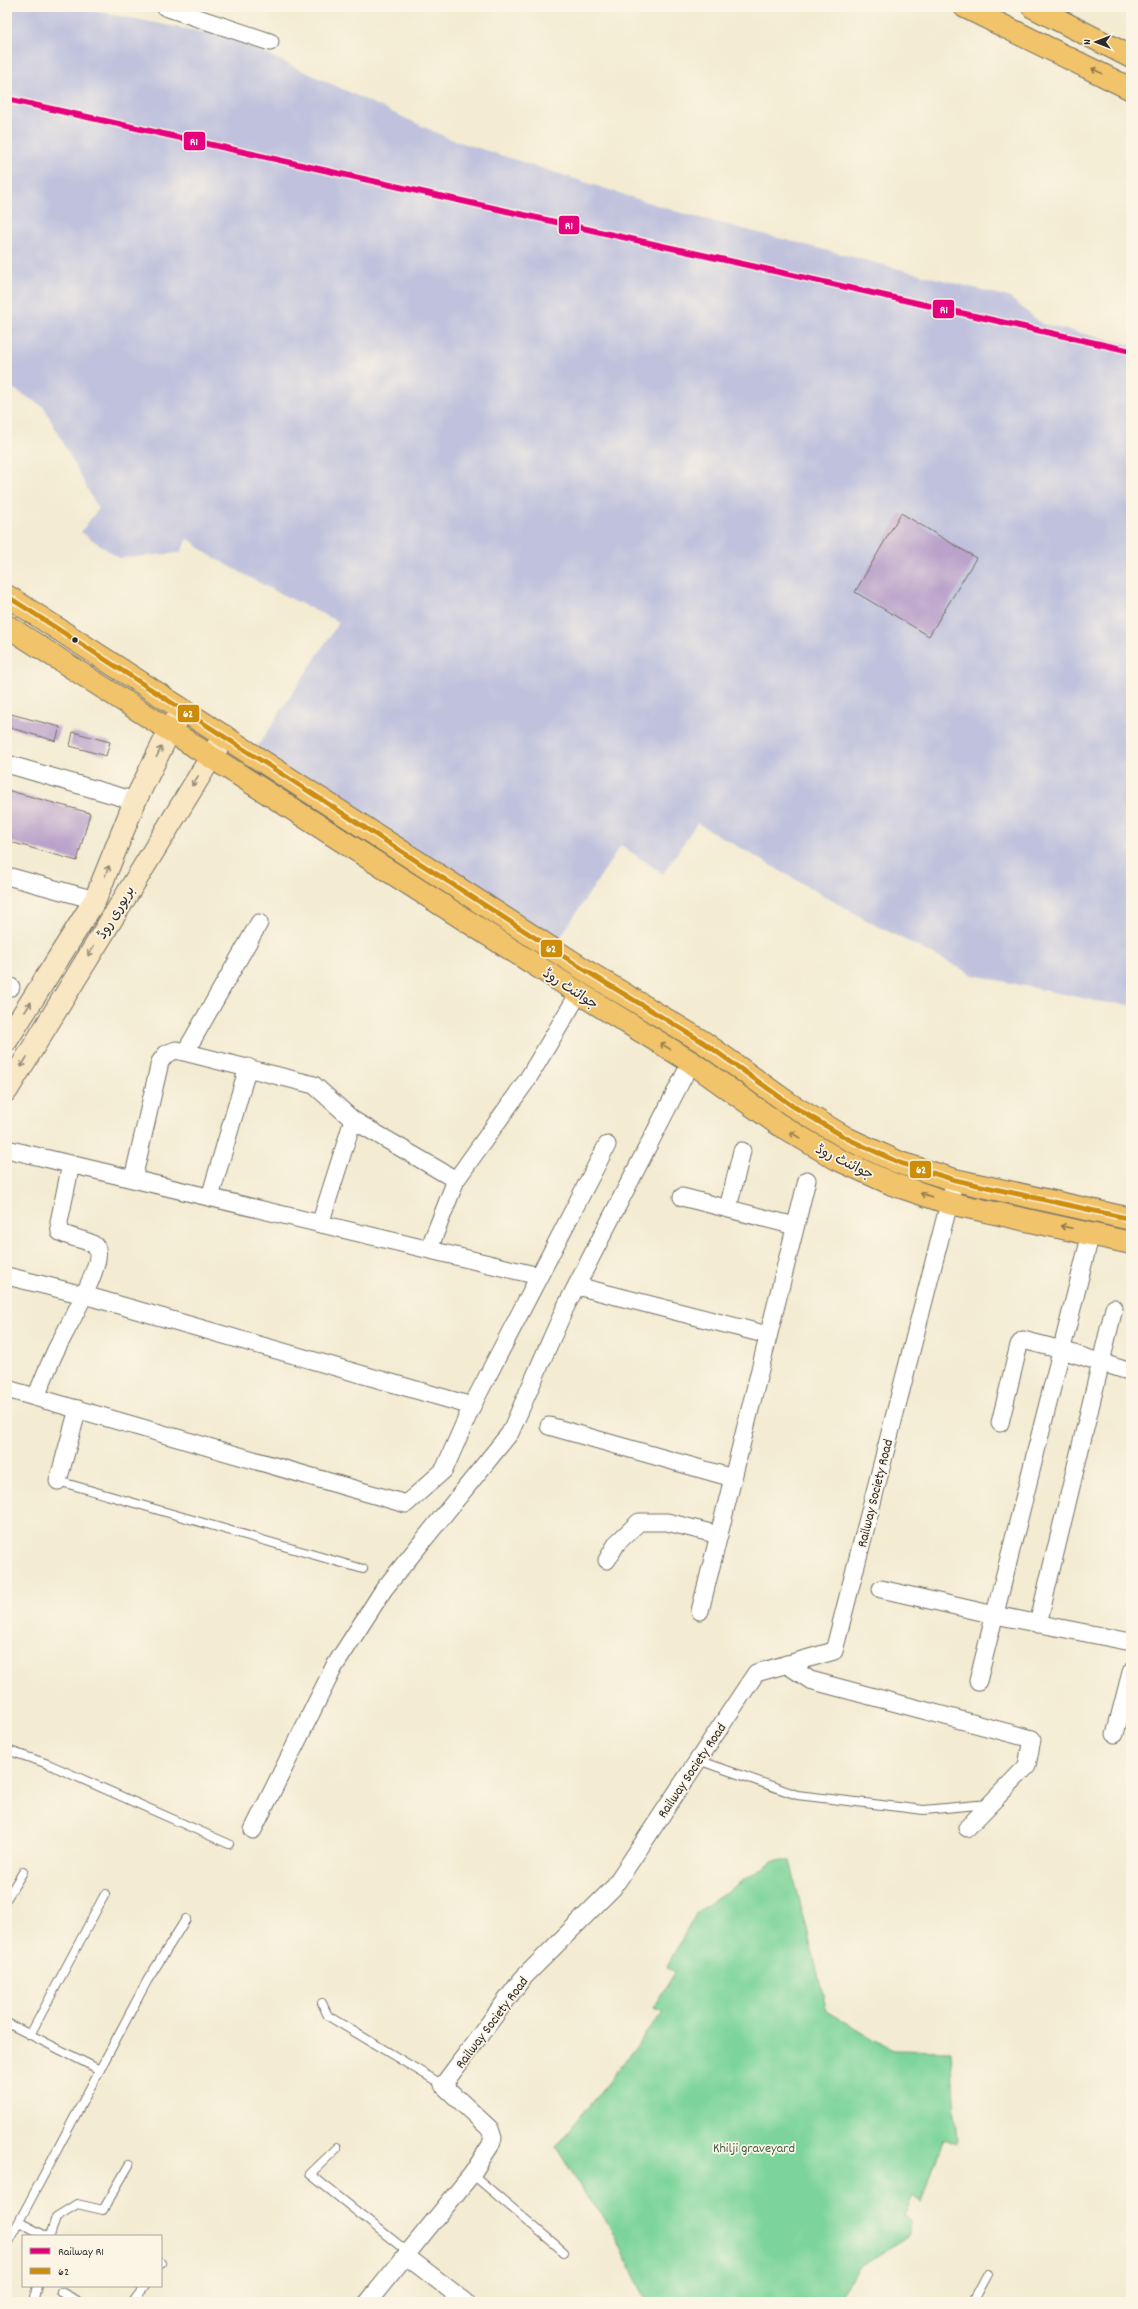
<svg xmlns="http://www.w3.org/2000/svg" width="1138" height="2309" font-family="Dekko,'Playpen Sans Arabic',sans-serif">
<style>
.industrial{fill:#c0c2dd}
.green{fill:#7cd49a;stroke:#548062}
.building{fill:#baa2ca}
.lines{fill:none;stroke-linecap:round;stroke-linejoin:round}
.lane-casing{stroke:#716e65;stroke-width:10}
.street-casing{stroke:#716e65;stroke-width:19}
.secondary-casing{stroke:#716e65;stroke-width:24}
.primary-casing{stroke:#716e65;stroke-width:24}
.lane{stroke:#fff;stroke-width:8}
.street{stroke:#fff;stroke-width:17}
.secondary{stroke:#f9e7c3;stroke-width:22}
.primary{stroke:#f1c36a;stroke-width:22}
.bus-1-casing{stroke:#fcf5e5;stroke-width:8}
.bus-1{stroke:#ce8d09;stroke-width:5}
.rail-1-casing{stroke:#fcf5e5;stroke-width:9}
.rail-1{stroke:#e5007d;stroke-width:6}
.oneway{stroke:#8e774a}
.oneway2{stroke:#928977}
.bus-dot{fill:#2b2b2b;stroke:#fcf5e5;stroke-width:1.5}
.labels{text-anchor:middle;stroke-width:3.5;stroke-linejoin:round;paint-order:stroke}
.street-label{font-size:14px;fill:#2b2b2b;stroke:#fcf5e5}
.park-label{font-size:14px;fill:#435e4c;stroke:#fcf5e5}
.line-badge{stroke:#fcf5e5;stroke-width:1.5}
.badge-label{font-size:11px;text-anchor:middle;font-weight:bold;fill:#fff}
</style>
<rect width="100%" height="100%" fill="#fcf5e5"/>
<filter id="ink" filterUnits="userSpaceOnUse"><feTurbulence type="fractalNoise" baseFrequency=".025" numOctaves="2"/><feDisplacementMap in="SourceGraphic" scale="8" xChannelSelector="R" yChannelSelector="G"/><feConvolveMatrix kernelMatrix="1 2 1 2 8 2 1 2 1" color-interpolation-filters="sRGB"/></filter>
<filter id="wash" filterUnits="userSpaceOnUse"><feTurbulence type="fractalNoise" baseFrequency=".012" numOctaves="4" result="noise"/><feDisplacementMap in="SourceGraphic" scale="16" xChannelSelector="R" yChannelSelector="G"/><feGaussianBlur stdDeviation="0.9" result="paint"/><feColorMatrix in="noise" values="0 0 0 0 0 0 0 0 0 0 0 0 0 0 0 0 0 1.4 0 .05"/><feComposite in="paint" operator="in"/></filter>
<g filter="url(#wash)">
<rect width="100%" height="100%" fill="#f3ebd2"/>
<polygon class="industrial" points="7,7 74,7 232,38 450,139 681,213 1009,297 1042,324 1131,345 1131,1005 1101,1002 973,975 866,920 697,823 663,874 621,845 546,959 245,766 339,622 267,587 206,553 188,538 180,553 119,558 81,532 98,509 44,407 7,385"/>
<polygon class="green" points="773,1861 790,1861 827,2011 892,2050 951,2051 957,2144 943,2139 922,2203 913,2197 904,2216 911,2220 907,2237 859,2267 841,2296 845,2302 648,2302 606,2220 583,2191 556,2147 664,2012 654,2008 675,1972 667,1966 697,1912"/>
<g id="blocks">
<g class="building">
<polygon points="901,513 976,558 929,636 855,592"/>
<polygon points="7,713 60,727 56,741 7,727"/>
<polygon points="73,732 110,742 106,756 70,746"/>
<polygon points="7,790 90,813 77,861 7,841"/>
</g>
</g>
</g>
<g filter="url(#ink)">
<use href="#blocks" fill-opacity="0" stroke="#716e65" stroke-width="1"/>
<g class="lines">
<g class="lane-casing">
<g id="lane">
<polyline points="58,1481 363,1569"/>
<polyline points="7,1750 48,1764 229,1844"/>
<polyline points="698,1760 797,1795 924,1810 988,1804"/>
<polyline points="7,1898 23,1872"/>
<polyline points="322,2003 328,2016 443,2085"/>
<polyline points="7,2023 100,2070"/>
<polyline points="30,2035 105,1894"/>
<polyline points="337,2148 310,2174 409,2253"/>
<polyline points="472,2174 564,2252"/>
<polyline points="19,2222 46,2236"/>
<polyline points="50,2236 56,2217 77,2204 103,2210 129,2165"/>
<polyline points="7,2244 147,1981 186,1919"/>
<polyline points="161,2264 162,2263"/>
<polyline points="61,2292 80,2302"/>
<polyline points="33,2302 37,2286"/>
<polyline points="133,2302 145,2286"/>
<polyline points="973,2302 988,2274"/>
</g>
</g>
<g class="street-casing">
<g id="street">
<polyline points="165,7 270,42"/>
<polyline points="7,764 135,801"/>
<polyline points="7,876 95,900"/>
<polyline points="7,986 11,987"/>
<polyline points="186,1051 259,923"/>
<polyline points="7,1149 539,1276"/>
<polyline points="133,1179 160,1062 166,1054 176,1050 314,1085 353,1120 456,1180"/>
<polyline points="210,1197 248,1067"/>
<polyline points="682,1197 795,1226"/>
<polyline points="728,1208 742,1151"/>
<polyline points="320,1224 353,1120"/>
<polyline points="429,1249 456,1180 527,1080 579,993"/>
<polyline points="7,1276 84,1295 472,1406"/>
<polyline points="577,1286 768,1335"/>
<polyline points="7,1389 406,1504 444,1470 472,1406 607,1145"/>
<path d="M36,1397C42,1382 48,1367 55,1352C63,1335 106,1262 96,1247C91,1240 69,1238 60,1232L59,1222L71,1164"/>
<polyline points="1000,1423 1019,1345 1023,1340 1062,1350 1131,1372"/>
<polyline points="549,1426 733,1478"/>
<polyline points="58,1481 78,1409"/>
<polyline points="607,1560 617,1543 639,1522 667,1522 719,1535"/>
<polyline points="881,1589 995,1615 1131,1642"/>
<polyline points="700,1611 807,1180"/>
<polyline points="1038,1624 1114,1308"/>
<polyline points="786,1664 810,1680 1032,1739 1027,1766 967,1828"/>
<polyline points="978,1681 1091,1233"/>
<polyline points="1115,1734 1131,1672"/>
<polyline points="253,1830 334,1667 384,1589 510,1433 565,1308 691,1062"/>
<polyline points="406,2256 466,2302"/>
<polyline points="368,2302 472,2174 490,2146 493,2138 490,2129 443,2085 522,1979 613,1888 756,1673 834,1651 955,1180"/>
</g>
</g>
<g class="secondary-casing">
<g id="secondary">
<polyline points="7,1040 95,900 135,801 170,730 183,710"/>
<polyline points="7,1090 224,736"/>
</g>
</g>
<g class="primary-casing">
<g id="primary">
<polyline points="965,7 1131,89"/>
<polyline points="1033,7 1131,57"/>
<polyline points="7,596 591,974 703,1042 791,1105 848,1139 900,1163 955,1180 1131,1219"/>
<polyline points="7,626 579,993 691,1062 778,1124 837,1159 892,1184 949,1203 1131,1243"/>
</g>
</g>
<use href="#lane" class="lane"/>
<use href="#street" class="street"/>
<use href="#secondary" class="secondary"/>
<use href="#primary" class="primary"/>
<g class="bus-1-casing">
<polyline id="bus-1" points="7,596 591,974 703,1042 791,1105 848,1139 900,1163 955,1180 1131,1219"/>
</g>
<use href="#bus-1" class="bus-1"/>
<g class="rail-1-casing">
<polyline id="rail-1" points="7,99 1131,351"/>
</g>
<use href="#rail-1" class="rail-1"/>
</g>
<defs><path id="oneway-shaft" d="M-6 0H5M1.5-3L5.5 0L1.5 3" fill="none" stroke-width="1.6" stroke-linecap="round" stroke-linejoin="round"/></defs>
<g class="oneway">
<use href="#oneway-shaft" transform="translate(1097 71) rotate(-154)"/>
<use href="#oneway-shaft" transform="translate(665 1046) rotate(-149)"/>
<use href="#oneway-shaft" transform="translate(795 1135) rotate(-148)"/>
<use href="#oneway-shaft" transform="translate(926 1195) rotate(-162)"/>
<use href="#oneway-shaft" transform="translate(1066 1227) rotate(-168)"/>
</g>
<g class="oneway2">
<use href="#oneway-shaft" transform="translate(159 752) rotate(-64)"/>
<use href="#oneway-shaft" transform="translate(195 781) rotate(122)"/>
<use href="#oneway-shaft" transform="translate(107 871) rotate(-68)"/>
<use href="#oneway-shaft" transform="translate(91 951) rotate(121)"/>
<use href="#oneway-shaft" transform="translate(28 1007) rotate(-58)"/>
<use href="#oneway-shaft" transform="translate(24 1062) rotate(121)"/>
</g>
</g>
<circle class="bus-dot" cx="75" cy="640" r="3.5"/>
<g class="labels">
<g class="street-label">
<text transform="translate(115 912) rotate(-59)" y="5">بریوری روڈ</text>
<text transform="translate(571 988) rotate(33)" y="5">جوائنٹ روڈ</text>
<text transform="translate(845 1161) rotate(26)" y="5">جوائنٹ روڈ</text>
<text transform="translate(874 1493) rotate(-76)" y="5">Railway Society Road</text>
<text transform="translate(691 1770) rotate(-56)" y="5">Railway Society Road</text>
<text transform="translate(491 2022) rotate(-53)" y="5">Railway Society Road</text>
</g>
<g class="park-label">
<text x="754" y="2152">Khilji graveyard</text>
</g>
</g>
<g class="line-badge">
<rect x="183" y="131" width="23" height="20" rx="4" fill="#e5007d"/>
<rect x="558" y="215" width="22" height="20" rx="4" fill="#e5007d"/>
<rect x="932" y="299" width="23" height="20" rx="4" fill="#e5007d"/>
<rect x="177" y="704" width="23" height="19" rx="4" fill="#ce8d09"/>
<rect x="540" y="939" width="23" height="19" rx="4" fill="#ce8d09"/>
<rect x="909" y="1160" width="23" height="19" rx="4" fill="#ce8d09"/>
</g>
<g class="badge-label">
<text x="194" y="145">R1</text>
<text x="569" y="229">R1</text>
<text x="944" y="313">R1</text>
<text x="188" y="717">62</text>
<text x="551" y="952">62</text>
<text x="921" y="1173">62</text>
</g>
<rect width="1138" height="2309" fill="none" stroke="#fcf5e5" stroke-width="24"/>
<rect x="22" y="2235" width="140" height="52" fill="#fcf5e5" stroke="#a8a49b"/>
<rect x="30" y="2248" width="20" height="6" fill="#e5007d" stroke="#a8a49b"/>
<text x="58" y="2255" font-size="12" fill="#2b2b2b">Railway R1</text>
<rect x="30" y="2268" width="20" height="6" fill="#ce8d09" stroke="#a8a49b"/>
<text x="58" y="2275" font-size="12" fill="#2b2b2b">62</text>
<g transform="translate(1096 42) rotate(270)" stroke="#fcf5e5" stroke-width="3" paint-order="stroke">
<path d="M0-3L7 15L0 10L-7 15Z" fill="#2b2b2b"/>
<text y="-6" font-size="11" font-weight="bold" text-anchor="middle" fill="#2b2b2b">N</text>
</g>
</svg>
